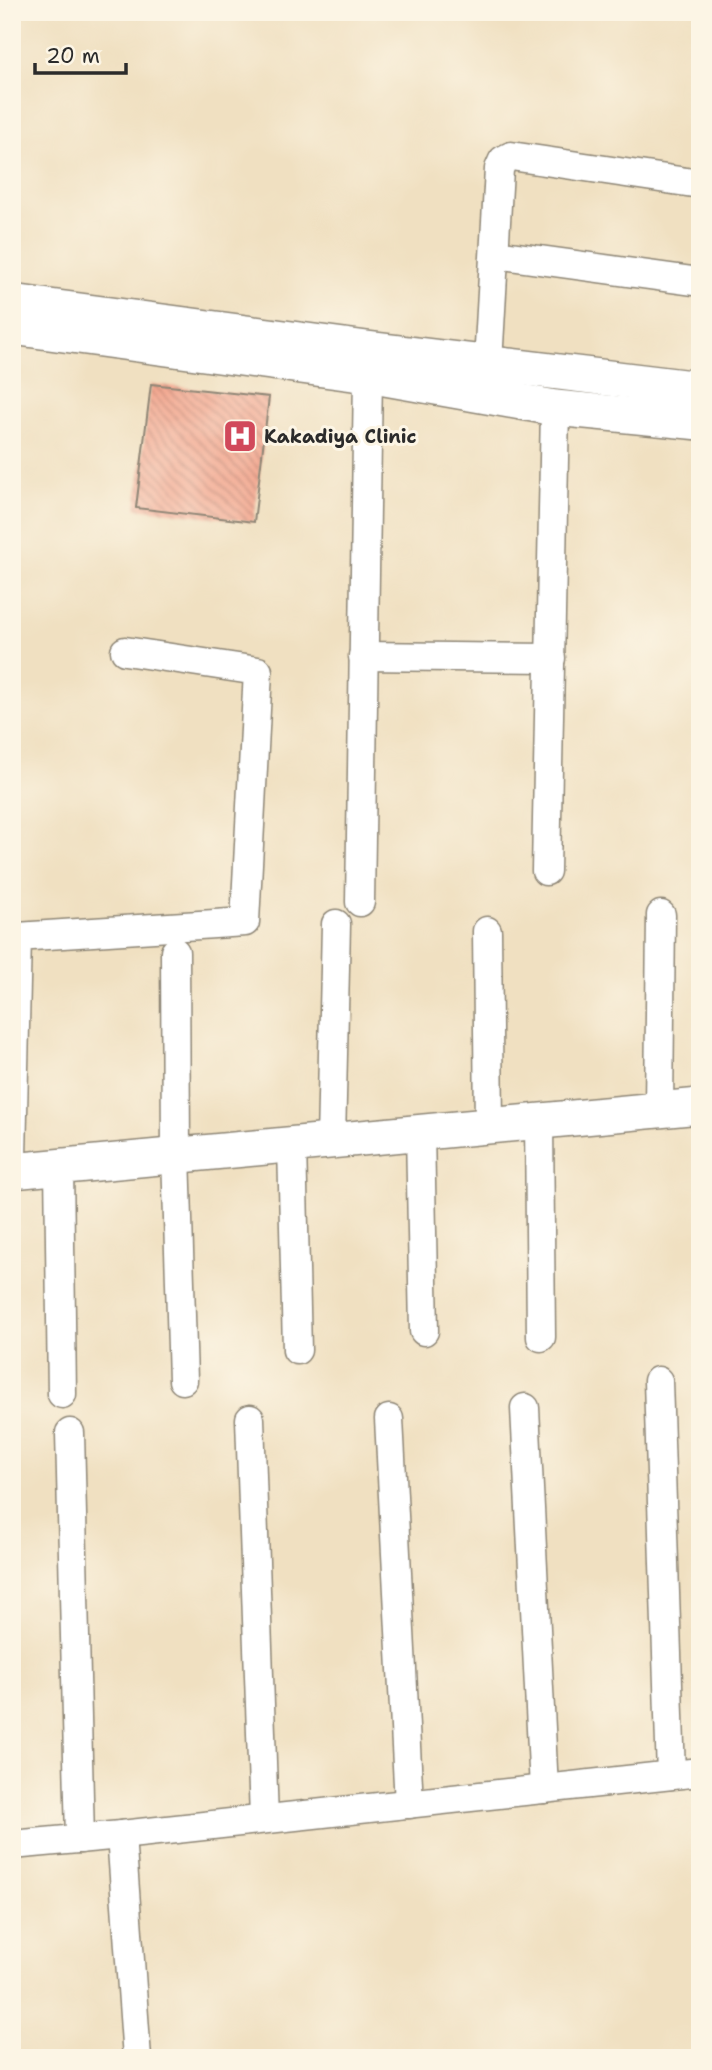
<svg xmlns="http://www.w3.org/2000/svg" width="712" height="2070" font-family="'Shantell Sans',sans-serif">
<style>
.building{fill:url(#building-back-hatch)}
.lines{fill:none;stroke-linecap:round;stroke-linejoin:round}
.minor-casing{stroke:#8e8676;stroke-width:31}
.tertiary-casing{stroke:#8e8676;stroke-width:38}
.minor{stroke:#fff;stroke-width:28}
.tertiary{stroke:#fff;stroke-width:35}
.labels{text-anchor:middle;stroke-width:6;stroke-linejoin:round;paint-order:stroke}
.poi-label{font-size:19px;font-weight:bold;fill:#2b2b2b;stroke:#fcf5e5;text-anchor:start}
</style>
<defs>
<pattern id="building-back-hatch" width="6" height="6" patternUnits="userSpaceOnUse" patternTransform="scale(1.75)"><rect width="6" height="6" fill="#f3a790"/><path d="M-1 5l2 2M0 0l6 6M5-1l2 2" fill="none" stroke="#c58876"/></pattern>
</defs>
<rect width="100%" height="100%" fill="#fcf5e5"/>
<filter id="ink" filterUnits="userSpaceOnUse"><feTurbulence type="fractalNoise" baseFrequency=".0143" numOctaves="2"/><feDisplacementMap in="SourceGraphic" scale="14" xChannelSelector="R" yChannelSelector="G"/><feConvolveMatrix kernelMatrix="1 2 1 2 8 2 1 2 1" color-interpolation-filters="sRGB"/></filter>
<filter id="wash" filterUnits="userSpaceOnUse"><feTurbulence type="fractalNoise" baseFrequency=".00686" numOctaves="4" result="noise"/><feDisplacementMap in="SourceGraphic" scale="28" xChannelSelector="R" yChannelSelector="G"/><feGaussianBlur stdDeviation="1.57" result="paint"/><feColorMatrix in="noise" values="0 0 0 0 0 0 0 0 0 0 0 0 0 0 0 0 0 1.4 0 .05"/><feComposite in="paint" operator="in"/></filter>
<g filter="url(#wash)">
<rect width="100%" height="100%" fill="#f0e0c1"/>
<g id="blocks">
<polygon class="building" points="151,384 269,397 254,522 136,508"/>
</g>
</g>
<g filter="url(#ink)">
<use href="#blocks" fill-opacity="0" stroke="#8e8676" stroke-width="2"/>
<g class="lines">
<g class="minor-casing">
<g id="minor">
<polyline points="495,254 700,282"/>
<polyline points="488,363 499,169 503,160 511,156 700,184"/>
<polyline points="363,656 551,658"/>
<polyline points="546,871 555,408"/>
<polyline points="360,902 368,375"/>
<polyline points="487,931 489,1126"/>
<polyline points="175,952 176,1154 183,1380"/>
<polyline points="659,1110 661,915"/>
<polyline points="539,1121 541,1337"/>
<polyline points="420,1132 424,1331"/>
<polyline points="331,1141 336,924"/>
<polyline points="292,1145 297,1350"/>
<polyline points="12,1157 17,937 245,922 258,671 125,651"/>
<polyline points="59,1167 62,1394"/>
<polyline points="658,1381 671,1775"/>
<polyline points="525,1408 544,1789"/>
<polyline points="250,1419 264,1819"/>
<polyline points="389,1419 409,1804"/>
<polyline points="70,1433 80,1839"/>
<polyline points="121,1835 137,2058"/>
<polyline points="12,1845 121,1835 700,1772"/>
</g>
</g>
<g class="tertiary-casing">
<g id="tertiary">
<polyline points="12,302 367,349 700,389"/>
<polyline points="12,327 368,375 555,408 700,422"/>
<polyline points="12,1171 700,1106"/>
</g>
</g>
<use href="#minor" class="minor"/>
<use href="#tertiary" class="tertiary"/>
</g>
</g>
<defs>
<g id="hospital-square" transform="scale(1.75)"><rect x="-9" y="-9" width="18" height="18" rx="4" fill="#d1495b" stroke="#fcf5e5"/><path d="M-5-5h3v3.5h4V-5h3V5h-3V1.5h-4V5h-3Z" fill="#fff"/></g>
</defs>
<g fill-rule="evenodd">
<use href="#hospital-square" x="240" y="436"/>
</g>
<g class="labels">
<g class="poi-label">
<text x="264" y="443">Kakadiya Clinic</text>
</g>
</g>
<rect width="712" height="2070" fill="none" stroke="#fcf5e5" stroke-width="42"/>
<path d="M35 63v10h91v-10" fill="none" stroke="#2b2b2b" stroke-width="3.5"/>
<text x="46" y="63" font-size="21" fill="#2b2b2b" stroke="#fcf5e5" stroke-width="5" paint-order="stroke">20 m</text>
</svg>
